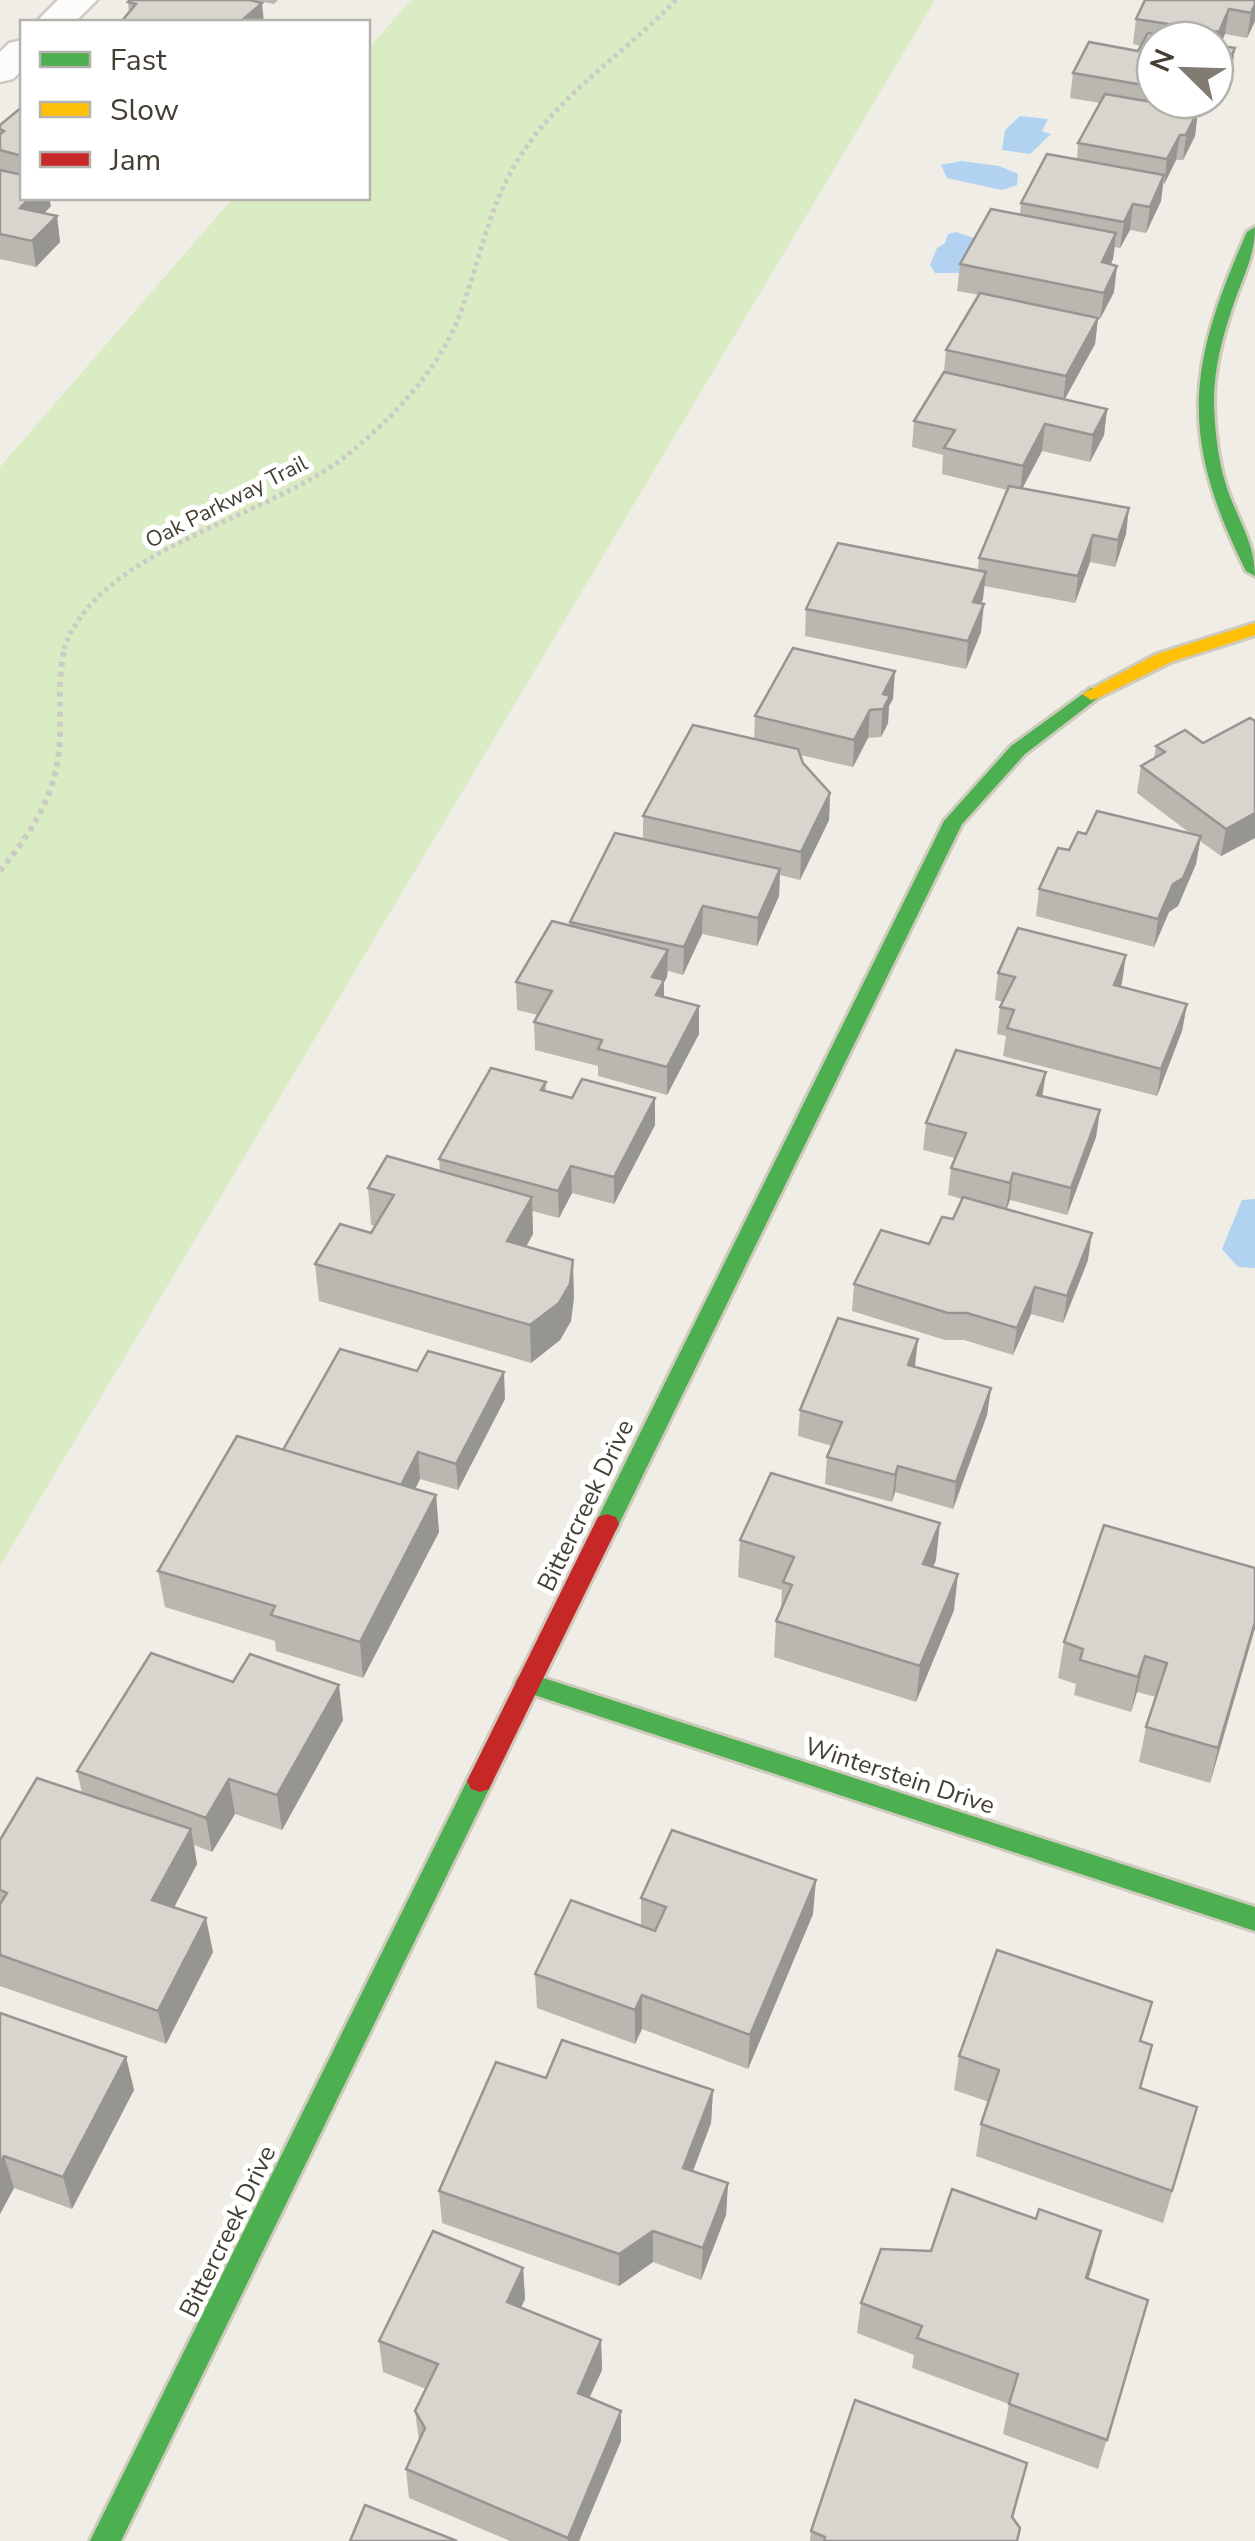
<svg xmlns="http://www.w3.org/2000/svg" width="1255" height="2541" font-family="'Nunito Sans',sans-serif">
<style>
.green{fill:#d9ecc3}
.water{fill:#b1d3f1}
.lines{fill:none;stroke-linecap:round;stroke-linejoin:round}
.street-casing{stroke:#cdcac3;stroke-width:5}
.fast-casing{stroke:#cfcbbc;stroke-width:6}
.slow-casing{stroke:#cfcbbc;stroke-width:6}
.jam-casing{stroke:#cfcbbc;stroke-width:6}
.path-far1{stroke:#cdcbc5;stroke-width:5;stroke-dasharray:4 4;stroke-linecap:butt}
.path{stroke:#cdcbc5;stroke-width:6;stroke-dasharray:5 5;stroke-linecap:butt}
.street{fill:#fdfcfb;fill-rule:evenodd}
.fast{fill:#4caf50;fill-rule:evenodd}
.slow{fill:#ffc107;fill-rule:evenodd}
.jam{fill:#c62828;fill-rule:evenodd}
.wall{fill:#bab7b1}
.shaded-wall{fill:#979590}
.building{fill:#d8d5ce;stroke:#979590;stroke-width:2.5}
.labels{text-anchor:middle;stroke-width:10;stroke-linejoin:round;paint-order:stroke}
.far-street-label{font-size:22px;fill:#443f32;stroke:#fff}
.street-label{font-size:25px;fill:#443f32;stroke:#fff}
</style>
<rect width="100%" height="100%" fill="#efede6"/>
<polygon class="green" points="411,0 935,0 0,1566 0,467 233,198 368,198 368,49"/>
<g class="water">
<polygon points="1020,116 1048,119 1042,131 1051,134 1030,154 1002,150 1005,130"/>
<polygon points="961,161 999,166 1018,174 1017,185 1002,190 947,178 941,165"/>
<polygon points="956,232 986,242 962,273 935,273 930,265 937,248 945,243 948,234"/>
<polygon points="1255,1199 1255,1268 1238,1267 1222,1249 1242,1200"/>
</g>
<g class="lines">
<g class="street-casing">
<g id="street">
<polygon points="58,0 97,0 75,22 36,22"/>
<polygon points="22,40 22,70 13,79 0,82 0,52 9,43"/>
</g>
</g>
<g class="fast-casing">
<g id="fast">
<path d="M1255,227C1255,254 1244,275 1235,300C1223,334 1213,370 1214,406C1215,432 1218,458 1225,482C1235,516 1255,541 1255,576L1246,571C1179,437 1187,367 1247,232Z"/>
<polygon points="1091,688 1098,690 1098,698 1025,754 962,824 619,1524 616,1531 598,1531 595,1524 944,821 1011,746"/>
<polygon points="528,1673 1255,1907 1255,1931 519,1690 515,1683 519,1676"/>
<polygon points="480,1770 489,1773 493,1781 121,2541 90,2541 471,1773"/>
</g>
</g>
<g class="slow-casing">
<polygon id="slow" points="1255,623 1255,635 1171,662 1098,698 1091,700 1082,694 1157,654"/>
</g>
<g class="jam-casing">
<polygon id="jam" points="607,1514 616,1517 619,1524 489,1789 480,1792 471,1789 467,1781 471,1773 598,1517"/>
</g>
<path class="path-far1" d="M64,649C99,546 269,520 351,452C391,419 435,373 456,324C479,268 487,206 521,155C561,93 626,52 676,0"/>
<path class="path" d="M0,871C35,828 60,789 60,732C60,703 58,675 65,647"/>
<use href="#street" class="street"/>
<use href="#fast" class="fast"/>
<use href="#slow" class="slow"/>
<use href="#jam" class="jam"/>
</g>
<g class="wall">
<polygon points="254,0 278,0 274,4"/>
<polygon points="1255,0 1255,21 1247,38 1225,34 1220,46 1235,48 1231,74 1219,101 1213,100 1215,100 1215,40 1155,40 1155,100 1197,100 1193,109 1198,110 1195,136 1183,160 1176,160 1163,185 1161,201 1146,233 1130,230 1120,248 1115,247 1113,259 1111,264 1114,292 1100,319 1098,319 1095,344 1065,399 1107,409 1104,435 1090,462 1042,451 1022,489 1126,534 1115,567 1090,562 1075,603 984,586 981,604 981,632 966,669 805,636 806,609 978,570 979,558 1007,490 942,474 943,455 912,447 914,421 944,372 946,350 979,295 957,291 960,264 1020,215 1021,203 1077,159 1078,143 1100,103 1070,98 1073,73 1138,51 1141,46 1133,44 1136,19"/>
<polygon points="128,2 264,22 129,13"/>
<polygon points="22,107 22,198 51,206 44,213 57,216 60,242 36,267 0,259 0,125"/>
<polygon points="893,699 889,706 888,723 881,737 868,738 853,767 800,755 803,763 830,793 829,820 800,880 780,875 779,896 757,946 702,934 683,975 668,971 667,977 664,982 664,997 699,1034 667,1095 598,1076 598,1066 535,1050 534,1022 538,1015 517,1010 516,982 570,925 570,922 643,839 643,816 754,739 755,716"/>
<polygon points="1255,721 1255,838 1221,856 1200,841 1196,864 1178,906 1169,912 1154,947 1036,916 1039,889 1069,850 1086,834 1191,834 1137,793 1141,766 1154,758 1156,746 1203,743"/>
<polygon points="1126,955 1120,986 1187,1004 1182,1031 1157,1096 1003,1056 1006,1036 997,1034 1000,1007 1003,1002 995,1000 998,973"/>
<polygon points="546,1082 546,1091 655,1125 614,1204 572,1193 559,1218 532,1211 533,1234 526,1246 574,1297 571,1321 560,1340 531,1363 319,1301 315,1264 371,1233 375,1226 371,1225 368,1188 440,1171 439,1159"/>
<polygon points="1042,1096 1100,1110 1096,1137 1067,1215 1010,1200 1007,1209 1088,1260 1063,1323 1031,1314 1013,1355 964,1340 945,1340 852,1311 854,1284 929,1244 953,1219 962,1199 948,1195 951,1168 955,1158 923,1150 926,1123"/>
<polygon points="915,1367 991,1388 987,1415 953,1509 895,1492 892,1502 825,1484 827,1457 832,1446 798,1436 800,1410"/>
<polygon points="505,1399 458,1490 420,1479 415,1489 436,1495 439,1532 363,1678 276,1651 275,1641 165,1607 158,1571 283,1450"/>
<polygon points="740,1540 936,1560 933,1566 954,1610 916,1702 774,1657 776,1621 781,1609 782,1590 738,1577"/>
<polygon points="1255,1628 1210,1783 1139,1762 1146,1727 1156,1697 1137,1692 1131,1712 1074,1695 1076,1684 1058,1678 1064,1642"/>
<polygon points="343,1720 282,1830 235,1814 212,1852 194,1845 197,1864 174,1907 213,1952 166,2044 0,1986 0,1840 82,1793 77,1771"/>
<polygon points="641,1898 813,1914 748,2069 642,2029 635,2044 537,2008 535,1974 641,1926"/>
<polygon points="0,2013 126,2057 134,2090 72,2209 14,2188 0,2214"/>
<polygon points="1142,2042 1141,2088 1197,2107 1163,2223 976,2156 981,2124 989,2102 954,2090 959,2056"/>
<polygon points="546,2078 713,2090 711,2123 693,2171 728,2183 726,2215 701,2280 653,2262 619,2286 442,2223 439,2191"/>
<polygon points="1036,2219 1093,2263 1088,2279 1148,2300 1098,2469 1003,2434 1009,2404 912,2368 914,2355 857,2333 861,2303 931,2251"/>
<polygon points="523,2268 525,2299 520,2308 601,2340 602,2370 589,2398 621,2441 579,2541 510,2541 409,2498 406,2469 419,2441 415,2411 426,2389 383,2372 379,2341"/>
<polygon points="1027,2463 1013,2519 1017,2541 810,2541 811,2531"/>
</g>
<g class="shaded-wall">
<polygon points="262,3 264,22 240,22"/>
<polygon points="1255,4 1255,21 1247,38 1251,13"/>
<polygon points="1229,9 1225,34 1215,57 1219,32"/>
<polygon points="1235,48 1231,74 1219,101 1222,75"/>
<polygon points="1190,100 1197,100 1188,119"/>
<polygon points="1198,110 1195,136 1183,160 1186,135"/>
<polygon points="1180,135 1176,160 1164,185 1167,159"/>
<polygon points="1164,175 1161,201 1146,233 1150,207"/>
<polygon points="30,198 49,198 51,206 24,234 20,208"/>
<polygon points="1133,204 1130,230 1120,248 1124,222"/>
<polygon points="57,216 60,242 36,267 32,241"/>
<polygon points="1116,233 1113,259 1099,289 1102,262"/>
<polygon points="1117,266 1114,292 1100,319 1104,293"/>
<polygon points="1098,318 1095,344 1063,402 1066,376"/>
<polygon points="1107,409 1104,435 1090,462 1093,435"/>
<polygon points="1045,424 1042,451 1020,493 1023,466"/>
<polygon points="1129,508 1126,534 1115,567 1118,540"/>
<polygon points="1093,535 1090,562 1075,603 1078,576"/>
<polygon points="986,572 983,599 970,629 973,602"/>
<polygon points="984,604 981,632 966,669 968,641"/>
<polygon points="895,671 893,699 889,706 888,723 881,737 883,694"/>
<polygon points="870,710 868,738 853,767 854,740"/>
<polygon points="830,793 829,820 800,880 801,852"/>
<polygon points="1255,813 1255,838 1221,856 1226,829"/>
<polygon points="1201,836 1196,864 1178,906 1169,912 1154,947 1158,919 1173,884"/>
<polygon points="780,869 779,896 757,946 758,918"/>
<polygon points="703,906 702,934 683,975 684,947"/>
<polygon points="668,950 667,977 664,982 664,1008 656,996 652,977"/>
<polygon points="1126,955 1122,983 1110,1012 1114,985"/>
<polygon points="1187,1004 1182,1031 1157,1096 1161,1069"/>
<polygon points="699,1006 699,1034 667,1095 667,1067"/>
<polygon points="1046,1072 1042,1099 1037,1095"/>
<polygon points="655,1098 655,1125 614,1204 614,1177"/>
<polygon points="1100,1110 1096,1137 1067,1215 1071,1188"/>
<polygon points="571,1166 572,1193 559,1218 558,1191"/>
<polygon points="1013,1173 1010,1200 1006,1210 1010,1183"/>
<polygon points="532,1197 533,1234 509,1278 507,1241"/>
<polygon points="1092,1233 1088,1260 1063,1323 1067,1296"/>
<polygon points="573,1260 574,1297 571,1321 560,1340 531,1363 530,1325"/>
<polygon points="1035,1287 1031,1314 1013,1355 1017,1328"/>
<polygon points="918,1339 915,1366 905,1392 908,1365"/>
<polygon points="504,1372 505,1399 458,1490 456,1464"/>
<polygon points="991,1388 987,1415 953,1509 956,1482"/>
<polygon points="418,1452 420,1479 404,1512 401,1485"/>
<polygon points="898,1466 895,1492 892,1502 895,1475"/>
<polygon points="436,1495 439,1532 363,1678 360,1642"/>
<polygon points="940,1523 936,1560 919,1600 923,1564"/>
<polygon points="958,1574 954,1610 916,1702 920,1666"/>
<polygon points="1255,1622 1255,1628 1210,1783 1218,1748"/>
<polygon points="1145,1656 1137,1692 1131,1712 1138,1677"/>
<polygon points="339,1685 343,1720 282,1830 277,1795"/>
<polygon points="229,1779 235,1814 212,1852 206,1818"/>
<polygon points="191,1829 197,1864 160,1934 152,1900"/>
<polygon points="816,1880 813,1914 748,2069 750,2035"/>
<polygon points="206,1918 213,1952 166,2044 158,2011"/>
<polygon points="642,1995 642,2029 635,2044 635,2010"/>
<polygon points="126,2057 134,2090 72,2209 63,2177"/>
<polygon points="713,2090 711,2123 682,2200 683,2168"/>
<polygon points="4,2156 14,2188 0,2214 0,2163"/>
<polygon points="728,2183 726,2215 701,2280 703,2248"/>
<polygon points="653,2231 653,2262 619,2286 619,2254"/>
<polygon points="1101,2231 1093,2263 1079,2310 1086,2278"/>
<polygon points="523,2268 525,2299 509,2333 507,2302"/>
<polygon points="601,2340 602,2370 578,2423 578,2393"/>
<polygon points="621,2411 621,2441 579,2541 568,2541 568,2538"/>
</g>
<g class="building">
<polygon points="130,0 250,0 262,3 240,22 121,22 136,4 128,2"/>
<polygon points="1145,0 1255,0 1255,4 1251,13 1229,9 1219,32 1136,19"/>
<polygon points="1148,33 1187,40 1155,40 1155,87 1073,73 1089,42 1138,51"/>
<polygon points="1215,45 1235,48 1222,75 1215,74"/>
<polygon points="1105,94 1198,110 1186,135 1180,135 1167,159 1078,143"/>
<polygon points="22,107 22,156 0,150 0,134 4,131 0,129 0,125"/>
<polygon points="1047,154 1164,175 1150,207 1133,204 1124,222 1021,203"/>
<polygon points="0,170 22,175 22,198 30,198 20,208 57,216 32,241 0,234"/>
<polygon points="991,209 1116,233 1102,262 1117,266 1104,293 960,264"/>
<polygon points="980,293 1098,318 1066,376 946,350"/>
<polygon points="944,372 1107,409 1093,435 1045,424 1023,466 944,448 955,430 914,421"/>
<polygon points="1009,486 1129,508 1118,540 1093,535 1078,576 979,558"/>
<polygon points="838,543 986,572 973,602 984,604 968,641 806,609"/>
<polygon points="793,648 895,671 883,694 890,696 883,709 870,710 854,740 755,716"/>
<polygon points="1250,718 1255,721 1255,813 1226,829 1141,766 1165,752 1156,746 1185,730 1203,743"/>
<polygon points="693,725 798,749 803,763 830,793 801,852 643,816"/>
<polygon points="1097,811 1201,836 1183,878 1173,884 1158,919 1039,889 1058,848 1069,850 1078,832 1086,834"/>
<polygon points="615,833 780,869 758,918 703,906 684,947 570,922"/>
<polygon points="552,921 668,950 652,977 664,980 656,995 699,1006 667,1067 598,1049 602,1040 534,1022 552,991 516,982"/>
<polygon points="1018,928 1126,955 1114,985 1187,1004 1161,1069 1007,1028 1014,1010 1000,1007 1015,977 998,973"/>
<polygon points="956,1050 1046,1072 1037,1095 1100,1110 1071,1188 1013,1173 1010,1183 951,1168 966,1133 926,1123"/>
<polygon points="491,1068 546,1082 541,1090 572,1098 582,1079 655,1098 614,1177 571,1166 558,1191 439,1159"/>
<polygon points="387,1156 532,1197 507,1241 573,1260 570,1284 559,1303 530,1325 315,1264 340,1224 371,1233 394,1195 368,1188"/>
<polygon points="963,1197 1092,1233 1067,1296 1035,1287 1017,1328 967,1313 948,1313 854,1284 881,1230 929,1244 942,1217 953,1219"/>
<polygon points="838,1318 918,1339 908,1365 991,1388 956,1482 898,1466 895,1475 827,1457 842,1422 800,1410"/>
<polygon points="340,1349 417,1371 428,1351 504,1372 456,1464 418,1452 401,1485 283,1450"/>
<polygon points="237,1436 436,1495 360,1642 271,1615 275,1606 158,1571"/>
<polygon points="771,1473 940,1523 923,1564 958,1574 920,1666 776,1621 792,1585 783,1582 794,1557 740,1540"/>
<polygon points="1104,1525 1255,1568 1255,1622 1218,1748 1146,1727 1167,1663 1145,1656 1138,1677 1080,1660 1083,1649 1064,1642"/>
<polygon points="151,1653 233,1682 250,1654 339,1685 277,1795 229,1779 206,1818 77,1771"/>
<polygon points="37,1778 191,1829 152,1900 206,1918 158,2011 0,1955 0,1904 7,1893 0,1890 0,1840"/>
<polygon points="672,1830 816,1880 750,2035 642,1995 635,2010 535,1974 571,1900 655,1931 666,1907 641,1898"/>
<polygon points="997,1950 1152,2002 1140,2041 1152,2045 1140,2088 1197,2107 1172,2191 981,2124 999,2070 959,2056"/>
<polygon points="0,2013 126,2057 63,2177 4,2156 0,2163"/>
<polygon points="562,2040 713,2090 683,2168 728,2183 703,2248 653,2231 619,2254 439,2191 496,2062 546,2078"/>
<polygon points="952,2189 1036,2219 1039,2209 1101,2231 1086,2278 1148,2300 1107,2440 1009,2404 1018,2374 917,2338 922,2326 861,2303 881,2249 931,2251"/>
<polygon points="433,2231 523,2268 507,2302 601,2340 578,2393 621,2411 568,2538 406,2469 425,2428 415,2411 438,2364 379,2341"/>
<polygon points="855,2400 1027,2463 1012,2517 1020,2528 1017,2541 824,2541 825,2537 811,2531"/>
<polygon points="365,2505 457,2541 350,2541"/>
</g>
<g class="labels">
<g class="far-street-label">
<text transform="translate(226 501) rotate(-27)" y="8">Oak Parkway Trail</text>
</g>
<g class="street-label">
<text transform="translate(585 1505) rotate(-64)" y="9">Bittercreek Drive</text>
<text transform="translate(900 1775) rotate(18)" y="9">Winterstein Drive</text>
<text transform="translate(227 2231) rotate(-64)" y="9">Bittercreek Drive</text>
</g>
</g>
<rect x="20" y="20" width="350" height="180" fill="#ffffff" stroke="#b4b2ad" stroke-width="2.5"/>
<rect x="40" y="52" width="50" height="15" fill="#4caf50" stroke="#b4b2ad" stroke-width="2.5"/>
<text x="110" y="70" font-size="30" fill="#443f32">Fast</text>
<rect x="40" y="102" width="50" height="15" fill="#ffc107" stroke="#b4b2ad" stroke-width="2.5"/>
<text x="110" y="120" font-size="30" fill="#443f32">Slow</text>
<rect x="40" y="152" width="50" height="15" fill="#c62828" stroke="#b4b2ad" stroke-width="2.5"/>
<text x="110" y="170" font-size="30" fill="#443f32">Jam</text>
<g transform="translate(1185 70) rotate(293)"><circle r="48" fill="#ffffff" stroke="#b4b2ad" stroke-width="2.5"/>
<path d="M0-8L18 38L0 25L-18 38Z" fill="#807c71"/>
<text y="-15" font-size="28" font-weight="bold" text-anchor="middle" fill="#443f32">N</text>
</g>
</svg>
